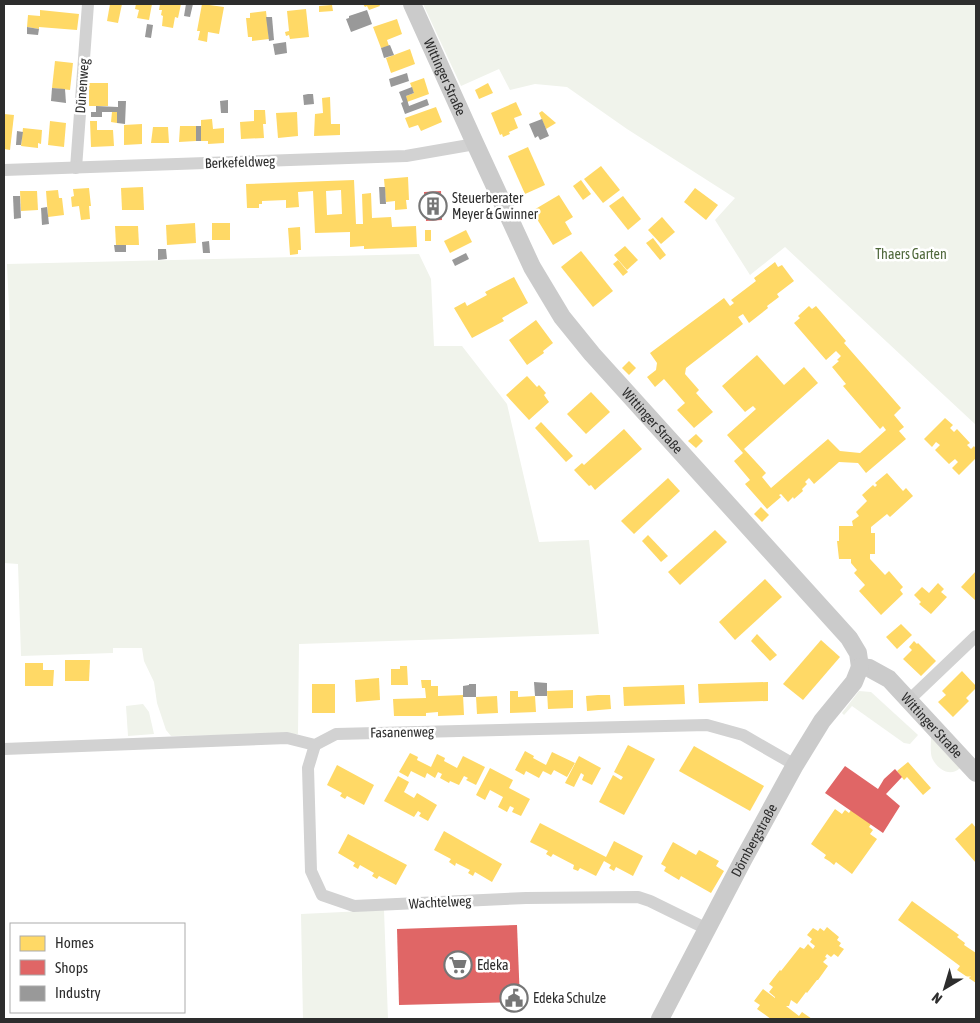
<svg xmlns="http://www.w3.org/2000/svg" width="980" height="1023" font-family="'Asap Condensed',sans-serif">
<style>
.green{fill:#f0f3eb}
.homes{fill:#ffd966;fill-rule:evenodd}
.shops{fill:#e06666}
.industry{fill:#999}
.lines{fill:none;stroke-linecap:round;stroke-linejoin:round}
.street{stroke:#d2d2d2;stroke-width:12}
.secondary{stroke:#cbcbcb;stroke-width:18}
.labels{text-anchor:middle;stroke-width:5;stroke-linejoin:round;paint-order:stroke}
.street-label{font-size:14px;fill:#2d2d2d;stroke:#fff}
.poi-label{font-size:14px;fill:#2d2d2d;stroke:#fff;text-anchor:start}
.park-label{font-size:14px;fill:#4f683b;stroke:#fff}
</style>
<rect width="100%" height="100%" fill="#fff"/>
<g class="green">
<polygon points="423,4 976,4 976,425 785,247 750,275 715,220 735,198 627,129 567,87 535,84 510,90 499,69 461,86"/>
<polygon points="419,254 431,279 434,346 462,346 507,404 539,542 589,540 599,634 299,644 298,734 171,736 166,730 157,703 154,682 144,661 142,648 113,648 113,653 21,656 18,564 4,563 4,330 10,330 7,264"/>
<polygon points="859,691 871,692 918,735 910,744 904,743 852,706 844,715 842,713"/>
<polygon points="143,704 149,712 154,734 128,736 126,706"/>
<path d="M932,735L960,768C950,778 937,769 932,758C930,752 931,743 931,738Z"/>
<polygon points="384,910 388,1019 303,1019 301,914"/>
</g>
<g class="homes">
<polygon points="110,4 122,4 118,23 107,21"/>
<polygon points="136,4 152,4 149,20 137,18 139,10 135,9"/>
<polygon points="160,4 181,4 178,18 175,17 173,28 162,26 163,16 161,15 162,10 159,10"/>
<polygon points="202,4 224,7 219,34 208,32 207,42 198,40 200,31 197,31"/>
<polygon points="363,4 379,4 380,6 369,10 367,6 365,7"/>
<polygon points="332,5 333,11 319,12 319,6"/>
<polygon points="306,9 309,37 290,39 289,35 286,36 285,32 289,31 287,11"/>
<polygon points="40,10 79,14 77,30 39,27 39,29 27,27 28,15 40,16"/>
<polygon points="266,11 269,39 252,41 252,37 248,37 246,18 250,18 250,13"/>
<polygon points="397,19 402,34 387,40 389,46 381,48 373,27"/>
<polygon points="410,49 415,64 391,73 386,58"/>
<polygon points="55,61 73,63 70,90 52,88"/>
<polygon points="424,78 429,94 407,102 406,96 414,93 410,83"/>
<rect x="89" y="83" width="19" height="23"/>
<polygon points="488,83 493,93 479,99 475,90"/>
<polygon points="330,97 331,124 340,124 340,135 314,136 315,114 323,113 322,98"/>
<polygon points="516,102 522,115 514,118 518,128 509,132 510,134 503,137 502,134 500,135 491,113"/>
<polygon points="436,107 442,122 421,131 418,125 409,128 405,118"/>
<polygon points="254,110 265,110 266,124 263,124 264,138 241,139 240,122 254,121"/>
<polygon points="542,111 556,123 546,129 539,113"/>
<polygon points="112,112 117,112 117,123 111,122"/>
<polygon points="297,112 298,136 278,138 276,113"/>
<polygon points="4,114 14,115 10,150 4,149"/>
<polygon points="212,119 213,129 224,128 224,143 208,144 208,141 201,141 201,120"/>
<polygon points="50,121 66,123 64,147 48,145"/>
<polygon points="90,121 97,121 97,130 113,130 114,146 91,147"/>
<polygon points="142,124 142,144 124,145 124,125"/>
<polygon points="180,126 196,126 196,141 179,142"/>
<polygon points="153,127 168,127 169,143 151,143"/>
<polygon points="23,128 42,130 41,144 38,143 38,148 21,146"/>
<polygon points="528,147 545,185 525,194 508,156"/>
<polygon points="601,166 620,190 603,203 584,179"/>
<polygon points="408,177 409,200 406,200 407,209 395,210 395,201 386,202 384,179"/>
<path d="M354,180L356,224H363L362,194L371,193L372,218L391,217L392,227L416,226L417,247L364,249V246L350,247V232L315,233L313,191L298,192L299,207L286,208V200L262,201V204H259V208H247L246,184ZM341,190L342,214L327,215L326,191Z"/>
<polygon points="581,180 591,194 583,200 573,186"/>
<polygon points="143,187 144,210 122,210 121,188"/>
<polygon points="89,188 91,206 89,206 90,219 81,220 79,206 72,207 71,197 74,196 73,189"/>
<polygon points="695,188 718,205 706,220 684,202"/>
<polygon points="58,190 59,198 62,198 64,215 48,217 46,191"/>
<polygon points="20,191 37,191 38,210 21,211"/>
<polygon points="559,195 573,217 565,222 572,234 553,245 532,211"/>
<polygon points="623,196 641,219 628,230 609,206"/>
<polygon points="662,217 675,232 661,244 648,230"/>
<polygon points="195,223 196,243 167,245 166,225"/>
<rect x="212" y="223" width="18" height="17"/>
<polygon points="115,226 138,226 139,245 116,245"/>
<polygon points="300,227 301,250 298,250 298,254 290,255 288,228"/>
<rect x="425" y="230" width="6" height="11"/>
<polygon points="466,230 472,242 450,253 444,241"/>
<polygon points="653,238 666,255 660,260 646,243"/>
<polygon points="625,246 638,260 627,270 614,255"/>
<polygon points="581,251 613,291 593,307 561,267"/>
<polygon points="618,260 628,272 623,276 613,264"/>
<polygon points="775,262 778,267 782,265 794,281 777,294 779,297 767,306 768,308 749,323 743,314 738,317 743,324 686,368 685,374 699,390 696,393 713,412 694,428 677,410 685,403 664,379 655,387 647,377 656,370 657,363 650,353 724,298 730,306 734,303 731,300 756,281 754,278"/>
<polygon points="514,277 528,303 502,318 504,321 472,338 454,308 465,302 467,306 487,295 485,292"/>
<polygon points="809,306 812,309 816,306 846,341 844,343 901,408 894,415 904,427 899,431 906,439 866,473 858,463 839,462 814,484 809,478 805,482 807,484 802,489 803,491 794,499 793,497 788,502 781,494 779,495 781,497 767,509 745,484 750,480 734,461 743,453 727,435 756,409 753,406 745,412 722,386 757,355 784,385 804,367 818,383 744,449 766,473 762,477 771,488 828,439 840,451 860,453 886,430 883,426 880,429 843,386 846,384 832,367 839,361 837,360 841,356 836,351 826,360 794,323 800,318 798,316"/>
<polygon points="536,320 553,343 543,351 544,353 527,365 509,340"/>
<polygon points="629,361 636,368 629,375 622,368"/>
<polygon points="527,376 537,387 539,385 546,393 544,395 549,402 529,420 506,395"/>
<polygon points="591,392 610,412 586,434 567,414"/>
<polygon points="945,418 953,425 950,428 954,432 957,429 970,443 967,445 971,449 974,446 976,449 976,458 959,475 952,468 958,462 955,459 949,464 935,450 940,445 936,442 932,447 924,439"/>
<polygon points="541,422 573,456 566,462 535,428"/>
<polygon points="624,429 642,449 595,490 591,485 589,486 574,470 582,463 584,465"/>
<polygon points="696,434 703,441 696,448 688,441"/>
<polygon points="887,473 903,491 906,488 913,496 890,517 887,514 871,527 871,533 875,533 875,554 870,554 870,559 885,575 889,571 903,587 900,590 903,594 881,615 859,591 865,585 854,573 857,570 851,563 851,559 839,559 837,541 839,541 839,526 853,526 852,521 859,516 856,512 867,501 862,495 873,485 875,487 877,485 875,483"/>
<polygon points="668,478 680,491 634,534 621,521"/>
<polygon points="761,507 769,515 762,522 754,514"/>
<polygon points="715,530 727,542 680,585 668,572"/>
<polygon points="648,535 668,556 661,562 642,541"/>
<polygon points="976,571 976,601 961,587"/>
<polygon points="765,579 782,597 735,640 719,622"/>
<polygon points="938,583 944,589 941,592 947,597 931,614 919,604 921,602 914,595 922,587 929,593"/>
<polygon points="901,624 912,635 897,649 886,637"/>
<polygon points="757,634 777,655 770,661 751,641"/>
<polygon points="821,640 840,657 803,700 783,684"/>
<polygon points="914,641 917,644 918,643 936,661 921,676 903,659 912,650 909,647"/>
<polygon points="65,660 90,660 89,681 65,681"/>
<polygon points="25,663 43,663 43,670 54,670 53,686 25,686"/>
<polygon points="400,666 407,666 408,685 391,685 391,669 400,669"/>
<polygon points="962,671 976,686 976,688 966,698 969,701 953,717 938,702 946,695 942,691"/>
<polygon points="379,678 380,700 356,702 355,680"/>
<polygon points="421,680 431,680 431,686 438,686 438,696 463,695 464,715 438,716 438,712 426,713 426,716 394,716 393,699 426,698 425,688 422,688"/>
<polygon points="768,682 768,701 699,703 698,684"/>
<rect x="312" y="684" width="23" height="29"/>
<polygon points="684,685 685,704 624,706 623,687"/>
<polygon points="573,690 573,708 548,709 547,691"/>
<polygon points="510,691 518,691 518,697 535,696 536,712 510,713"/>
<polygon points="598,695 610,695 611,709 587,711 586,696"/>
<polygon points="497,696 498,713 477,714 476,697"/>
<polygon points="628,745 655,759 624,815 599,802 613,775 621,780 623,777 614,772"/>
<polygon points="694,746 764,786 750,811 679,771"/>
<polygon points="525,751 534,756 533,758 546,765 552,752 575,763 567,777 554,770 551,775 543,771 539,778 526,771 524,775 515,770"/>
<polygon points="410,753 418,757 417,760 431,767 437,754 445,758 444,761 457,768 463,756 485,767 476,785 466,780 468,778 464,776 459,785 450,781 449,783 440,778 442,774 438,772 435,778 427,773 425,778 411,771 408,777 399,772"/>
<polygon points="579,756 601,768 592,785 582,780 584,775 581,773 574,787 565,783"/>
<polygon points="908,762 931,788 923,795 907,777 904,780 897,771"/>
<polygon points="337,765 374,785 364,805 347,796 345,799 340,796 342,793 327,785"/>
<polygon points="490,768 513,780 509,788 530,799 521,816 512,812 514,808 510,806 507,812 498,807 503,797 490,790 485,800 476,795"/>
<polygon points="398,776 409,782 404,792 414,798 417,793 437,805 428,821 419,816 421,813 418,811 414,817 384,801"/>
<polygon points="835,809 842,814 845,810 849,813 851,810 871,824 869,827 873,830 870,834 877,839 852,874 836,862 834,865 829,861 824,858 826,855 811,844"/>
<polygon points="540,823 606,857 614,841 643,856 633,876 616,867 614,871 609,868 611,865 604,861 596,876 580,868 578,871 573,869 574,865 553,854 551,857 546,854 548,851 530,842"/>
<polygon points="972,823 976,828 976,863 955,839"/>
<polygon points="444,831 502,864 492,882 475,872 473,876 468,873 470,870 456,863 455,866 449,862 451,859 434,850"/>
<polygon points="348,834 407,865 396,885 379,876 377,879 372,876 374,873 360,865 358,869 353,866 355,863 338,853"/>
<polygon points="673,842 696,855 699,850 719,861 716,866 724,871 711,893 681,876 679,880 664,871 666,867 661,864"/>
<polygon points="912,901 959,935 957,937 965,943 964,945 976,953 976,983 957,970 960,966 898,920"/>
<polygon points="827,927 839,937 837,940 841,943 839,946 844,949 838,957 834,954 831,957 827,954 825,957 827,958 823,962 828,966 818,980 817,980 807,993 806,992 797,1004 791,1000 789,1006 786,1006 799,1016 802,1012 812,1019 771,1019 757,1009 760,1005 754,1001 763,989 775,998 775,997 769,992 773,987 769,984 780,970 781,971 800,947 804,949 808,944 813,949 815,946 810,942 812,939 807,935 813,928 818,931 820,928 824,931"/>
</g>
<g class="shops">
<polygon points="441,191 442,220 426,221 424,192"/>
<polygon points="845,766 878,789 884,779 895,769 902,777 886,794 900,806 883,833 825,793"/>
<polygon points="517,925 520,1002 399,1005 397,929"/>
</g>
<g class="industry">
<polygon points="186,4 193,4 190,17 184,16"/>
<polygon points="367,10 372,24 351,32 346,19 349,18 349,16"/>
<polygon points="266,17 272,17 274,40 269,41"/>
<polygon points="147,24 153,25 151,38 145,37"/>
<polygon points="27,27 39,29 38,35 27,34"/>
<polygon points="286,42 287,53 275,55 273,44"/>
<polygon points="390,45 394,55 384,58 381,48"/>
<polygon points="407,73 409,81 391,87 389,79"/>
<polygon points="412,87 414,93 406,96 409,106 427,99 429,105 405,114 401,103 403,102 399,92"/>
<polygon points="52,88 65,89 66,103 51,101"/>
<polygon points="308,94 313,94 314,104 304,105 303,95"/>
<polygon points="228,100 228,113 221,113 220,101"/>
<polygon points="118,101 126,101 125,124 117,123 117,112 102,112 102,117 91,117 91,112 96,112 96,106 118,107"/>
<polygon points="542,119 549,136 540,140 538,136 535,138 529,124"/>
<rect x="196" y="126" width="5" height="15"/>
<polygon points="17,131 23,132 21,145 16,145"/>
<polygon points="379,187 385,187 386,204 380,204"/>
<polygon points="13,196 20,196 21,218 14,219"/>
<polygon points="47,207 49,224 42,225 41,208"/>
<polygon points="209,241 210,253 203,253 202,242"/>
<polygon points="114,245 126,245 126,252 115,252"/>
<polygon points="158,249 166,249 167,259 158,260"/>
<polygon points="466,253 469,259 455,266 452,260"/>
<polygon points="534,682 547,683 547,696 535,696"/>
<polygon points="469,684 476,684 476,697 463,697 463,686 469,685"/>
</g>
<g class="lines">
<g class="street">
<polyline points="76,168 88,4"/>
<polyline points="4,170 406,156 475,144"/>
<polyline points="909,700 976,636"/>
<polyline points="315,745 308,768 311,871 322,895 354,906 526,898 638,897 650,901 707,929"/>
<polyline points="4,749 287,738 315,745 336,734 707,725 743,735 795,765"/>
</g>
<g class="secondary">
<path id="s1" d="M412,4L473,139L532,267L562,317L592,354L849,638L858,653L860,667"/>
<path id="s2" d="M860,667L869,668L889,679L976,773"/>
<path id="s3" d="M660,1019L743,860L795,765L822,721L854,682L860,667"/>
</g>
</g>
<defs>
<g id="building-ring" transform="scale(1.4375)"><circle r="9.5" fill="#fff" stroke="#767676" stroke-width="1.5"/><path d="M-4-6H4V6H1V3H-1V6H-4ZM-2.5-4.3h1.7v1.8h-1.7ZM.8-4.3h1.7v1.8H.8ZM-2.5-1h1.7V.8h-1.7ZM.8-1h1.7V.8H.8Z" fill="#767676"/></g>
<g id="supermarket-ring" transform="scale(1.4375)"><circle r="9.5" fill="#fff" stroke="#767676" stroke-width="1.5"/><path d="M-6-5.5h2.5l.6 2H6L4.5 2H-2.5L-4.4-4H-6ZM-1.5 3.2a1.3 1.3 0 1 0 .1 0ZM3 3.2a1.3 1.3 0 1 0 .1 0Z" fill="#767676"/></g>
<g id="civic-ring" transform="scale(1.4375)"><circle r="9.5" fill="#fff" stroke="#767676" stroke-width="1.5"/><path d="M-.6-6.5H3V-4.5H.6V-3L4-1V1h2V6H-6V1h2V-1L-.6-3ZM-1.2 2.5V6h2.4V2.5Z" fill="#767676"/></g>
</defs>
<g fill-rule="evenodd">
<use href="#building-ring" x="433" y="206"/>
<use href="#supermarket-ring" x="458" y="965"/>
<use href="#civic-ring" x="514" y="998"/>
</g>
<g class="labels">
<g class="street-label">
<text dy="5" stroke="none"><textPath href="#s1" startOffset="80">Wittinger Straße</textPath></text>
<text transform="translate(82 86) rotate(-86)" y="5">Dünenweg</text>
<text transform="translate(240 162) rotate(-2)" y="5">Berkefeldweg</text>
<text dy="5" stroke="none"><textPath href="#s1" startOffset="485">Wittinger Straße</textPath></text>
<text dy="5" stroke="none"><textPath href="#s2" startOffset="95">Wittinger Straße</textPath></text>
<text transform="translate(402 732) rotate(-1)" y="5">Fasanenweg</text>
<text dy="5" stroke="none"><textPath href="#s3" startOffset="202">Dörnbergstraße</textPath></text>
<text transform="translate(440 902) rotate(-3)" y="5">Wachtelweg</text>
</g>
<g class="poi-label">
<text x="452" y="203">Steuerberater<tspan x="452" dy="16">Meyer &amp; Gwinner</tspan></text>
<text x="477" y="970">Edeka</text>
<text x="533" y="1003">Edeka Schulze</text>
</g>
<g class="park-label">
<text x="911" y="259">Thaers Garten</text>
</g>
</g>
<rect width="980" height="1023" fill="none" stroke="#2d2d2d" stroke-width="10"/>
<rect x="10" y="923" width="175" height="90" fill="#ffffff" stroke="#ababab"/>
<rect x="20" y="936" width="25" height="15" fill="#ffd966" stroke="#ababab"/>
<text x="55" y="948" font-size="15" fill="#2d2d2d">Homes</text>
<rect x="20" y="960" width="25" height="15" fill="#e06666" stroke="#ababab"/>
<text x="55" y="973" font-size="15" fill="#2d2d2d">Shops</text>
<rect x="20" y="986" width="25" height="15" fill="#999999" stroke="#ababab"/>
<text x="55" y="998" font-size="15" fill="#2d2d2d">Industry</text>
<g transform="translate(945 988) rotate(218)" stroke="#ffffff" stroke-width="4" paint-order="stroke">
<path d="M0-4L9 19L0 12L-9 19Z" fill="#2d2d2d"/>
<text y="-8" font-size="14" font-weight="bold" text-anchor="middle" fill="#2d2d2d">N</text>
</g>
</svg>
